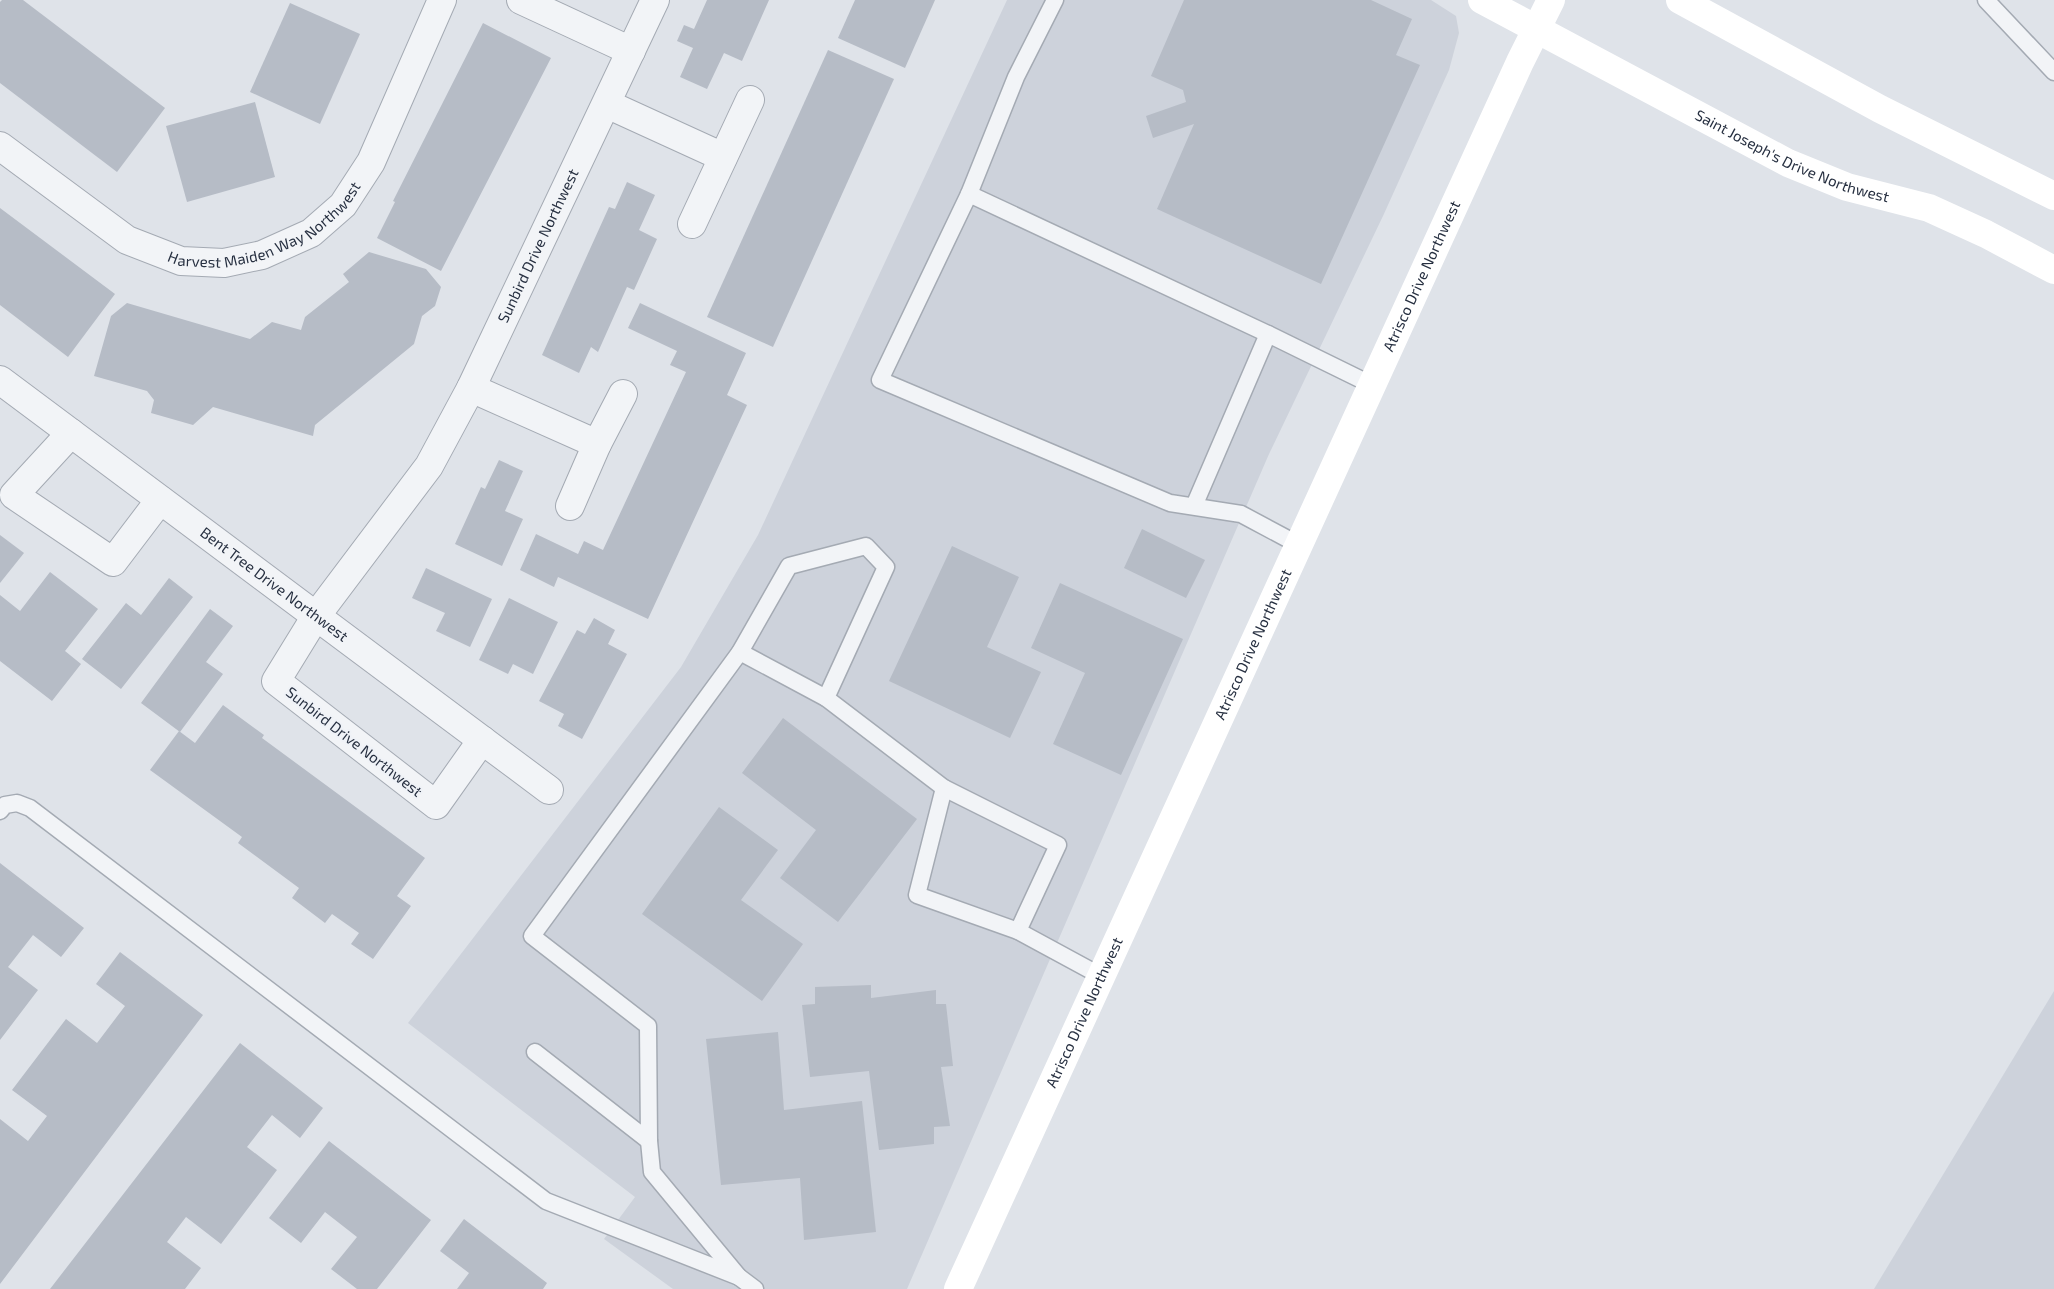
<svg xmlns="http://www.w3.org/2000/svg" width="2054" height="1289" font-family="'Exo 2',sans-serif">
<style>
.built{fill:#cdd2db}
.building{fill:#b6bcc6}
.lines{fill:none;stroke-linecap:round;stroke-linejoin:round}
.lane-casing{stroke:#a4aab3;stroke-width:19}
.street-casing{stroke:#a4aab3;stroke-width:30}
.lane{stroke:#f2f4f7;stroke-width:16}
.street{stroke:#f2f4f7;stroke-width:28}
.secondary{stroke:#fff;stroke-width:28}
.labels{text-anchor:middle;stroke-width:4;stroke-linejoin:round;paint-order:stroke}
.street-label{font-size:15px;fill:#273041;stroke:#eff2f7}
</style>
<rect width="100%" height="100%" fill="#dfe3e9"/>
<g class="built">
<polygon points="1007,0 1431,0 1456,16 1459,33 1449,70 1383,216 1269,454 907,1289 673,1289 604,1239 635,1197 408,1023 681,667 758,535"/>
<polygon points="2054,991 2054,1289 1874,1289"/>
</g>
<g class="building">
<polygon points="2,0 23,0 165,108 117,172 0,83 0,2"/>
<polygon points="707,0 769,0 742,61 724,53 707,89 680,77 693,48 677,41 684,25 694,29"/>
<polygon points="855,0 935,0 905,68 838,38"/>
<polygon points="1184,0 1371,0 1412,19 1396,55 1420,65 1321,284 1157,209 1194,124 1153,138 1146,116 1186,102 1183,90 1151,76"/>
<polygon points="290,3 360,34 320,124 250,92"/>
<polygon points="483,23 551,58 441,271 377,238 395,202 393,201"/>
<polygon points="828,50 894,79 773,347 707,317"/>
<polygon points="255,102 275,177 187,202 166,126"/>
<polygon points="627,182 655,195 639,230 657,239 634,290 627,287 598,352 591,347 579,373 542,355 609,207 615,209"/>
<polygon points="0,208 115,294 68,357 0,305"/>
<polygon points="369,252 426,269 441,287 435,306 422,316 414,344 315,425 313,436 213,407 193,425 151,413 154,400 147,391 94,376 111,316 127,303 250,339 272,322 301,330 305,317 349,282 343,274"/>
<polygon points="640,303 746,353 727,395 747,405 648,619 558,577 554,587 520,570 536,534 578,554 584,541 603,550 686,372 670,365 677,351 628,328"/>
<polygon points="499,460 523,471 505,511 523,519 502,566 455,544 481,487 485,489"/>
<polygon points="1142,529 1205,560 1186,598 1124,568"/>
<polygon points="0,535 24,553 0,583"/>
<polygon points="952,546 1019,577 987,647 1041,672 1010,738 889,681"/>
<polygon points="426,568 492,599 470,647 436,631 445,613 412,598"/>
<polygon points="50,572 98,609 65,651 81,664 52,701 0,661 0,595 20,611"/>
<polygon points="169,578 193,597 121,689 82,659 126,603 141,615"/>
<polygon points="1060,583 1183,639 1121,775 1053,744 1085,673 1031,648"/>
<polygon points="509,598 558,622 533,674 513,664 508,674 479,660"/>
<polygon points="210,609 233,626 206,662 223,674 180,732 141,703"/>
<polygon points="594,618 615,630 608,644 627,654 582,739 558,726 564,714 539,701 577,630 585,634"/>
<polygon points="223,705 264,735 262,738 425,858 397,896 411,906 373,959 351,944 359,933 332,914 325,923 292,898 299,888 238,843 242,837 150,770 179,731 195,743"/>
<polygon points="783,718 917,819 838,922 780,878 816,830 742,773"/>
<polygon points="719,807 778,850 741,900 803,944 762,1001 642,914"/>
<polygon points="0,863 84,928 61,957 33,935 8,967 38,990 0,1040"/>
<polygon points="120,952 203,1015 0,1284 0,1119 28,1141 47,1116 12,1090 66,1019 97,1043 125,1006 96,984"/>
<polygon points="871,985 871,998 936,990 936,1004 946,1004 953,1066 941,1067 950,1126 934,1127 934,1144 879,1150 869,1071 810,1077 802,1005 815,1004 815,987"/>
<polygon points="778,1032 784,1110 862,1101 876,1232 804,1240 800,1178 721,1185 706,1039"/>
<polygon points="240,1043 323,1108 300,1138 272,1115 247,1147 277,1170 221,1244 186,1217 167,1242 201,1268 185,1289 50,1289"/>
<polygon points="329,1141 431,1220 377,1289 357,1289 331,1269 357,1237 325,1212 301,1243 269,1218"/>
<polygon points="464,1219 547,1283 543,1289 457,1289 469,1273 440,1251"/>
</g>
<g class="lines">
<g class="lane-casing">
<g id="lane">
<polyline points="1055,0 1016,77 969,194 880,380 1170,503 1241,514 1299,545"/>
<polyline points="1986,0 2054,72"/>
<polyline points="969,194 1268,334"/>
<polyline points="1194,506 1268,334 1372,385"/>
<polyline points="740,652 826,698"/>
<polyline points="944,788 917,895 1018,931"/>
<polyline points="0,811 5,805 17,803 30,808 546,1201 739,1277"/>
<polyline points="535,1052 649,1141"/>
<polyline points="755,1289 739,1277 652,1172 649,1141 648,1026 532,936 740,652 789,566 866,546 886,567 826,698 944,788 1058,845 1018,931 1101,976"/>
</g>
</g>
<g class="street-casing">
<g id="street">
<polyline points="521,0 631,51"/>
<polyline points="607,104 723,157"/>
<path id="s1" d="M0,146L127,240L181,261L224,263L262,255L311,233L343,205L371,162L442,0"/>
<polyline points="692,224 750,100"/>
<path id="s2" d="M0,380L549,790"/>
<polyline points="471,388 597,444"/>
<polyline points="71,433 14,495 113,562 160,500"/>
<polyline points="570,506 597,444 623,394"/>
<path id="s3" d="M482,740L436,805L276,681L316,616L429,466L471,388L655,0"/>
</g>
</g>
<use href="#lane" class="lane"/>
<use href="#street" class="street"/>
<g class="secondary">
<path id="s4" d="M1482,0L1788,163L1847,187L1929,208L1986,234L2054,270"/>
<polyline points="1680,0 1880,109 2054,196"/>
<path id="s5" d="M958,1289L1520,62L1551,0"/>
</g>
</g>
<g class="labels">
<g class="street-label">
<text dy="5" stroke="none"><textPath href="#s4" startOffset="348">Saint Joseph's Drive Northwest</textPath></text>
<text dy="5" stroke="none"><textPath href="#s1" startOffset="311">Harvest Maiden Way Northwest</textPath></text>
<text dy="5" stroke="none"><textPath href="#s3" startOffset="792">Sunbird Drive Northwest</textPath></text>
<text dy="5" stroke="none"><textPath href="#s5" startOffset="1114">Atrisco Drive Northwest</textPath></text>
<text dy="5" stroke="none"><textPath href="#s2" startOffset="342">Bent Tree Drive Northwest</textPath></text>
<text dy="5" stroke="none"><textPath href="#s5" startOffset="709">Atrisco Drive Northwest</textPath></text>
<text transform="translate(354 742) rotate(38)" y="5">Sunbird Drive Northwest</text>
<text dy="5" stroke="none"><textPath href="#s5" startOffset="304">Atrisco Drive Northwest</textPath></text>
</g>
</g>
</svg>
